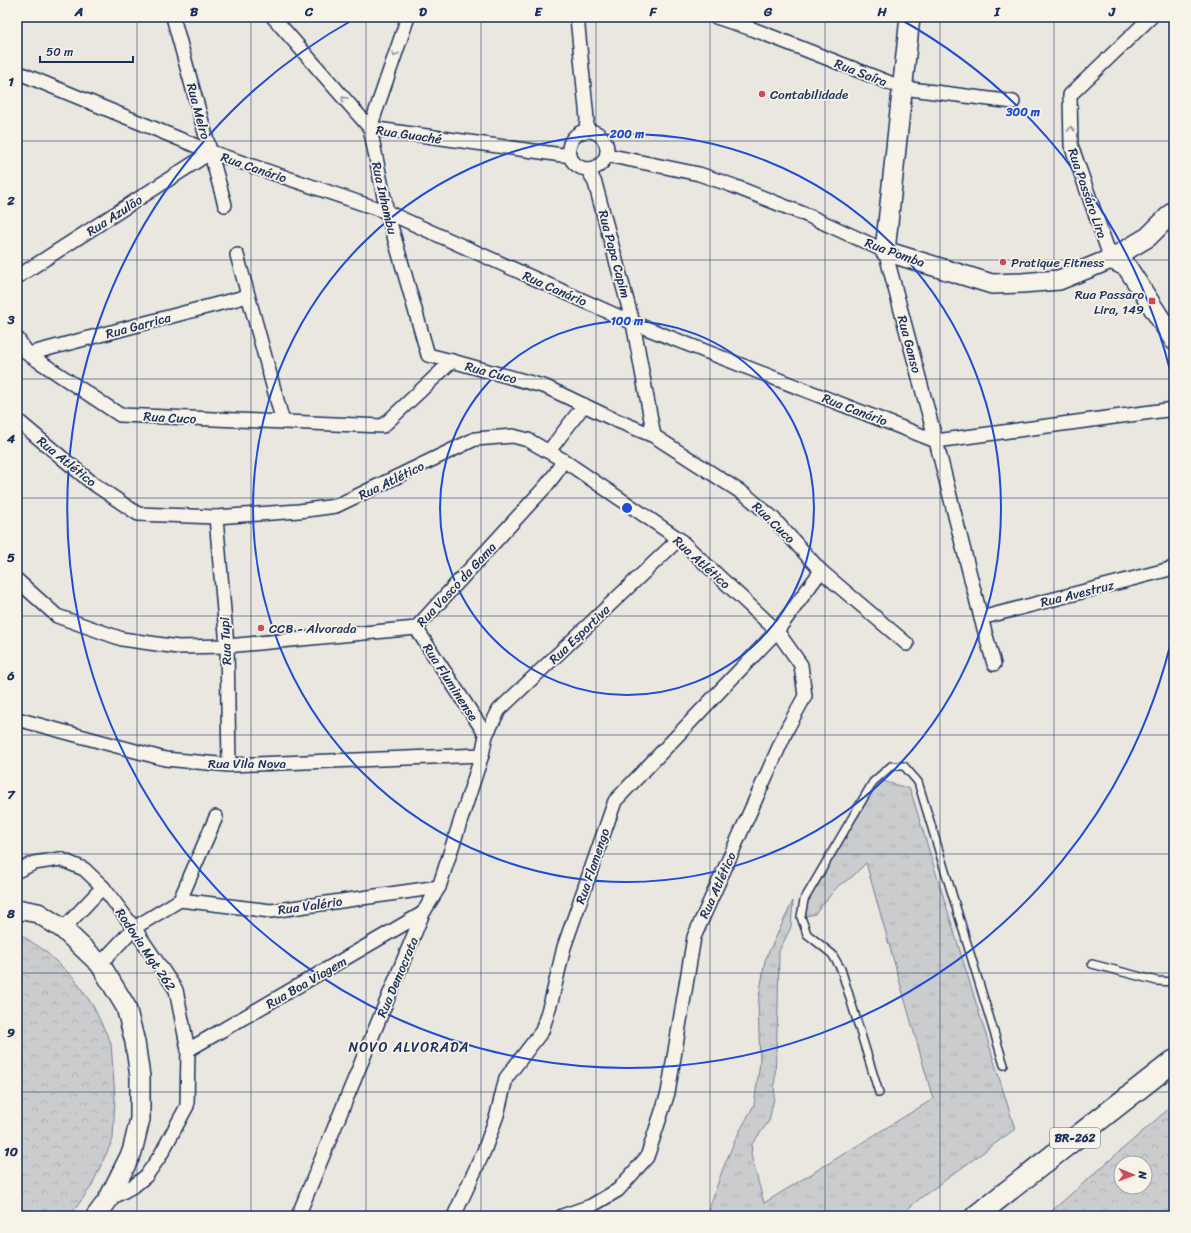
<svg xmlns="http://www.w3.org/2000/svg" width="1191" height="1233" font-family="Sriracha,sans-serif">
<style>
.grass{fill:url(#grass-tufts);stroke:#737e96}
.forest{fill:url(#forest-crowns);stroke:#737e96;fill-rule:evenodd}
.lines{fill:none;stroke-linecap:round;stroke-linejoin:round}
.lane-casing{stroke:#1b2f5e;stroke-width:10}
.street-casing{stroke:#1b2f5e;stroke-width:16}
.secondary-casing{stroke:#1b2f5e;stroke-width:22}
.primary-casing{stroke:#1b2f5e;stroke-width:24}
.lane{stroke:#f7f3e8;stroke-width:7}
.street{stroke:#f7f3e8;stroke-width:13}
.secondary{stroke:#f7f3e8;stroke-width:19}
.primary{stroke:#f7f3e8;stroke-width:21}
.oneway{stroke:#8991a3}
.grid{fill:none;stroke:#1b2f5e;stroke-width:1;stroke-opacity:0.55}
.ring{fill:none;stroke:#1d4ed8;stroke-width:2}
.poi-dot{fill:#d1495b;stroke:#f7f3e8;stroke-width:1.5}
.labels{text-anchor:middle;stroke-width:3.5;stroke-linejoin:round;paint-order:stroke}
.shield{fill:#f7f3e8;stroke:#5d6a87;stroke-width:1}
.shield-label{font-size:12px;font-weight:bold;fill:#1b2f5e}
.street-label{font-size:13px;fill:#1b2f5e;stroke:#f7f3e8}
.poi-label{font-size:13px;fill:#1b2f5e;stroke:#f7f3e8;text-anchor:start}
.neighbourhood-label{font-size:14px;letter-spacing:1px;fill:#1b2f5e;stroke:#f7f3e8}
.centre{fill:#1d4ed8;stroke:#f7f3e8;stroke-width:2}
.ring-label{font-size:12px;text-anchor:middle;font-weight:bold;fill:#1d4ed8;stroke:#f7f3e8;stroke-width:3.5;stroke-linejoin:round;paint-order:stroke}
.neatline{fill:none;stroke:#1b2f5e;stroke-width:1.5}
.grid-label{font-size:13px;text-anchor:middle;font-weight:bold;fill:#1b2f5e}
</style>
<defs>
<pattern id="grass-tufts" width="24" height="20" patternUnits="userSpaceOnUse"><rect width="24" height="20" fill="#cbcccd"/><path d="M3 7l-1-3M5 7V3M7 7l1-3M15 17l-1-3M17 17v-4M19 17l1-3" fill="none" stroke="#aeb0b2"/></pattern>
<pattern id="forest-crowns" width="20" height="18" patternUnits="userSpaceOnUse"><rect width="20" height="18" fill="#cbcccd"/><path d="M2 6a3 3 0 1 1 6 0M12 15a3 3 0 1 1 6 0" fill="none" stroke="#aeb0b2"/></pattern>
</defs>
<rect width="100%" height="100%" fill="#eae7e0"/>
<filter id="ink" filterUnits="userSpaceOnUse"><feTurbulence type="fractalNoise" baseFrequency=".025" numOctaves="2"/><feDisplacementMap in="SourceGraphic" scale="8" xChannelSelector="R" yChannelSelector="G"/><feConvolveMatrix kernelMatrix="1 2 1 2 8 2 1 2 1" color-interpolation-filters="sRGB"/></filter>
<g filter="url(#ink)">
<polygon class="grass" points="876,779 910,789 1015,1129 922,1197 899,1216 709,1216 710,1206 722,1171 735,1140 754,1105 760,1062 758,1004 765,960 793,901 791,927 779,951 778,1007 774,1098 769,1121 752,1144 751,1155 764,1203 933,1099 866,863 852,877 838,886 815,914 801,917 804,900"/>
<g class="forest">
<polygon points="17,932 45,951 74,978 93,1006 111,1043 115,1097 113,1139 91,1187 70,1216 17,1216"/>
<path d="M1174,1104V1216H1046ZM1121,1163H1145V1187H1121Z"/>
</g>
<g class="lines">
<g class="lane-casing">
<g id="lane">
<polyline points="1092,964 1157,981 1174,982"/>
<polyline points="879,1093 841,969 832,954 807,934 801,917 804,900 873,782 891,766 904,766 918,782 1004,1065"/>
</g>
</g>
<g class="street-casing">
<g id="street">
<polyline points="173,17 225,205"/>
<polyline points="273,17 370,128 562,155 570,155"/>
<polyline points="408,17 370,128 387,212 428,355 452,361"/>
<polyline points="577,17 587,119 586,131"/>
<polyline points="716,17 755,30 903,88 1013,102"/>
<polyline points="17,72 211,152 387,212 633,323 936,441 1174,409"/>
<circle cx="588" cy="150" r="19"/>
<polyline points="607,155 699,174 731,185 809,216 885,251 936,441 981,618 994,664"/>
<polyline points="588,169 595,183 633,323 654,436"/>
<polyline points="237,255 283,422"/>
<polyline points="1111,259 1071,145 1070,95 1151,17"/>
<polyline points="17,277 211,152"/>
<polyline points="17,338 28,354 120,415 383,426 452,361 546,387 613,419 654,436 747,496 773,518 821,571 907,644"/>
<polyline points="28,354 248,296"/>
<polyline points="17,420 91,482 138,514 216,517 299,511 336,506 475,439 513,436 528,440 563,460 679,539 777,631 801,665 805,696 788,727 694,937 668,1093 647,1157 618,1190 591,1206 562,1216"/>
<polyline points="549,451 584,405"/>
<polyline points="216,517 227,646 229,765"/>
<polyline points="17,580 57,616 122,639 178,647 227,646 416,628 546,486 556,473 563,460"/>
<polyline points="981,618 1174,568"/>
<polyline points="416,628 486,735"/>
<polyline points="17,719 165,759 229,765 482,755"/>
<polyline points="17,871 34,863 60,859 84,869 103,887 134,928 176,990 188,1050 187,1106 160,1156 146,1176 135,1185 108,1200"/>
<polyline points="180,900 271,911 439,887"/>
<polyline points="63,929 103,887"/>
<polyline points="100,964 134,928 180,900 216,817"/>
<polyline points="188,1050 423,913"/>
<polyline points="298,1216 423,913 439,887 482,755 486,735 499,710 679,539"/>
<polyline points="454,1216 484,1151 497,1115 506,1078 542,1031 552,998 564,947 615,801 777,631 821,571"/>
</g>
</g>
<g class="secondary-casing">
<g id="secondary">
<polyline points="910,17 885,251 992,284 1022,283 1059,280 1111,259 1148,237 1174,211"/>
<polyline points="1111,259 1127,267 1174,340"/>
<polyline points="17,909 38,913 63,929 100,964 126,1007 135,1042 140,1077 140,1119 132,1152 108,1200 96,1216"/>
</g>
</g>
<g class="primary-casing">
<polyline id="primary" points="976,1216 1174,1061"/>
</g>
<use href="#lane" class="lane"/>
<use href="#street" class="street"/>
<use href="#secondary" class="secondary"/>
<use href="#primary" class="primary"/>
</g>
<defs><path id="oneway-chevron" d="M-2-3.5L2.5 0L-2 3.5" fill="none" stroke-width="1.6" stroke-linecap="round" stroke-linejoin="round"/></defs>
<g class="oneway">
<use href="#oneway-chevron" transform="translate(395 54) rotate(109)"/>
<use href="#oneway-chevron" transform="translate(344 99) rotate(-131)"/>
<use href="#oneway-chevron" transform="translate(1071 129) rotate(-91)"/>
</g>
</g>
<path class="grid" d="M137,17V1216M251,17V1216M366,17V1216M481,17V1216M596,17V1216M710,17V1216M825,17V1216M940,17V1216M1054,17V1216M17,141H1174M17,260H1174M17,379H1174M17,498H1174M17,616H1174M17,735H1174M17,854H1174M17,973H1174M17,1092H1174"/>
<g class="ring">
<circle cx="627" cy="508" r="187"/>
<circle cx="627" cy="508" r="374"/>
<path d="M1174 629A560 560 0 1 1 356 18M898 18A560 560 0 0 1 1174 387"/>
</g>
<g class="poi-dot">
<circle cx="762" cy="94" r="4"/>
<circle cx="1003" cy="262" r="4"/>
<rect x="1148" y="297" width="8" height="8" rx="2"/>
<circle cx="261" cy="628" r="4"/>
</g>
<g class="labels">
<rect class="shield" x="1050" y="1128" width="50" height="20" rx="3"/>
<g class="shield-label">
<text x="1075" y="1142">BR-262</text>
</g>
<g class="street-label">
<text transform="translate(861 72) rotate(21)" y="5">Rua Saíra</text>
<text transform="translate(199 111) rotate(75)" y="5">Rua Melro</text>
<text transform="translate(409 134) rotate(8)" y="5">Rua Guaché</text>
<text transform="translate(254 167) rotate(19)" y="5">Rua Canário</text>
<text transform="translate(1088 193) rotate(71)" y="5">Rua Passáro Lira</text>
<text transform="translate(385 198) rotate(77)" y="5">Rua Inhambu</text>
<text transform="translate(114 215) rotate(-33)" y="5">Rua Azulão</text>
<text transform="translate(895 252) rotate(20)" y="5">Rua Pomba</text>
<text transform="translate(615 254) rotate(75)" y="5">Rua Papa Capim</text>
<text transform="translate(555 288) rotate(24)" y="5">Rua Canário</text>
<text transform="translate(138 325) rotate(-15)" y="5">Rua Garrica</text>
<text transform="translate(910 344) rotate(75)" y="5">Rua Ganso</text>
<text transform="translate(491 372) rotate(15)" y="5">Rua Cuco</text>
<text transform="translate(855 409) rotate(21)" y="5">Rua Canário</text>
<text transform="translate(170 417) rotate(3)" y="5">Rua Cuco</text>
<text transform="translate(67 461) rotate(39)" y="5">Rua Atlético</text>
<text transform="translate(391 480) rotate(-26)" y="5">Rua Atlético</text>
<text transform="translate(774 522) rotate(44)" y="5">Rua Cuco</text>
<text transform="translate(702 562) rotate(42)" y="5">Rua Atlético</text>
<text transform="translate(456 584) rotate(-47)" y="5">Rua Vasco da Gama</text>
<text transform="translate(1077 593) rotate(-14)" y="5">Rua Avestruz</text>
<text transform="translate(579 634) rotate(-44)" y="5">Rua Esportiva</text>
<text transform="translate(225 641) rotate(-93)" y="5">Rua Tupi</text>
<text transform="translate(451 682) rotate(57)" y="5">Rua Fluminense</text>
<text x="247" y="768">Rua Vila Nova</text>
<text transform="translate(592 866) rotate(-71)" y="5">Rua Flamengo</text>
<text transform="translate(717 885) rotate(-66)" y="5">Rua Atlético</text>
<text transform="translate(310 905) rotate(-8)" y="5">Rua Valério</text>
<text transform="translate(146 949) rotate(56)" y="5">Rodovia Mgt 262</text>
<text transform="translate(397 977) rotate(-67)" y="5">Rua Democrata</text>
<text transform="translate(306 982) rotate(-30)" y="5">Rua Boa Viagem</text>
</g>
<g class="poi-label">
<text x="770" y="99">Contabilidade</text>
<text x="1011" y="267">Pratique Fitness</text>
<text x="1144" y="299" text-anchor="end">Rua Passaro<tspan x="1144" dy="15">Lira, 149</tspan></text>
<text x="269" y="633">CCB - Alvorada</text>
</g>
<g class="neighbourhood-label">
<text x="409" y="1052">NOVO ALVORADA</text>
</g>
</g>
<circle cx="627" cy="508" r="6" class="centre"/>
<g class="ring-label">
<text x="1023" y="116">300 m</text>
<text x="627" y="138">200 m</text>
<text x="627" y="325">100 m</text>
</g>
<rect width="1191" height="1233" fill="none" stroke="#f7f3e8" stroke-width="44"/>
<g transform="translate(1133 1175) rotate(91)"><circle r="19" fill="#f7f3e8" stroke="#9fa5b1"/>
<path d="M0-3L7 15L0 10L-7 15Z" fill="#d1495b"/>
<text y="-6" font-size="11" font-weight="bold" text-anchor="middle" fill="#1b2f5e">N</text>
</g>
<path d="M40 56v6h93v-6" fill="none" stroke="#1b2f5e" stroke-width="2"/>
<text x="46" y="56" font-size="12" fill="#1b2f5e" stroke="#f7f3e8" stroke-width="3" paint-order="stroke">50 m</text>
<rect x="22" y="22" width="1147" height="1189" class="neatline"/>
<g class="grid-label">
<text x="79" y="16">A</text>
<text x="194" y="16">B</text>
<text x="309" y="16">C</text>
<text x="423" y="16">D</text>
<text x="538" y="16">E</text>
<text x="653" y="16">F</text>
<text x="768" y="16">G</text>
<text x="882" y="16">H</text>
<text x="997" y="16">I</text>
<text x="1112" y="16">J</text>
<text x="11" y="86">1</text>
<text x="11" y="205">2</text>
<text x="11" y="324">3</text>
<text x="11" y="443">4</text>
<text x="11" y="562">5</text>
<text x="11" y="680">6</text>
<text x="11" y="799">7</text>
<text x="11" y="918">8</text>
<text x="11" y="1037">9</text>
<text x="11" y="1156">10</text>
</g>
</svg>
